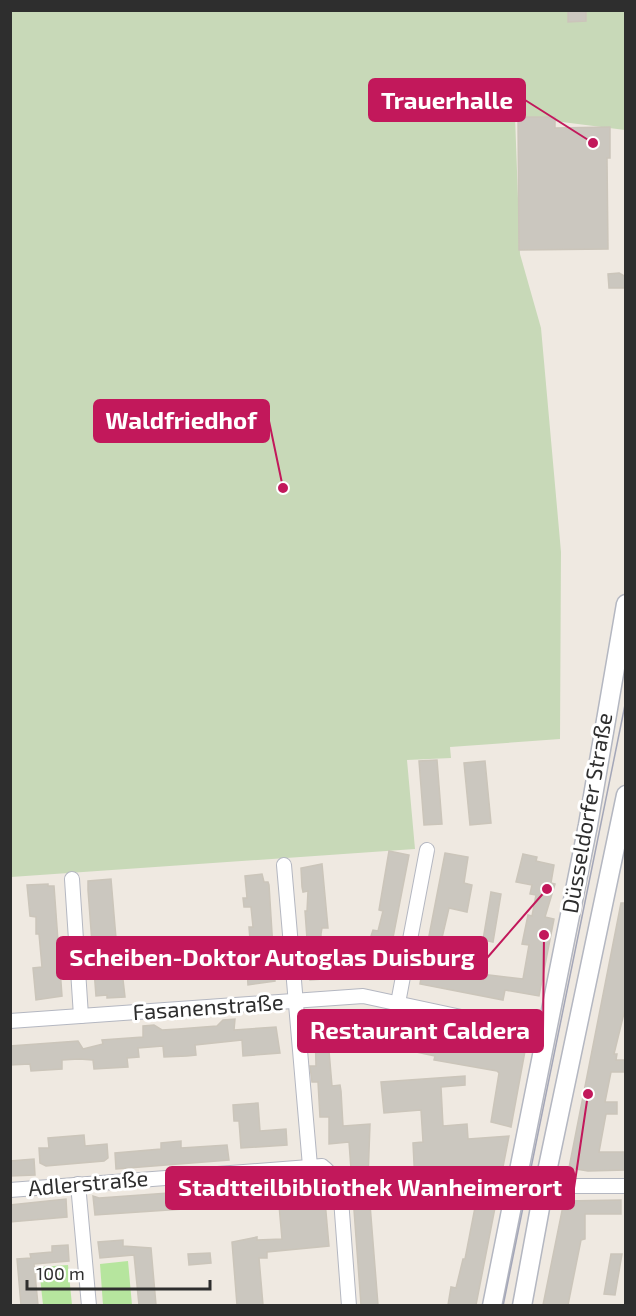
<svg xmlns="http://www.w3.org/2000/svg" width="636" height="1316" font-family="'Exo 2',sans-serif">
<style>
.green{fill:#b6e59e}
.cemetery{fill:#c8d9b8}
.building{fill:#cbc7bf;stroke:#cbc5ba;stroke-width:1.5}
.lines{fill:none;stroke-linecap:round;stroke-linejoin:round}
.street-casing{stroke:#b4b7c1;stroke-width:16}
.secondary-casing{stroke:#b4b7c1;stroke-width:21}
.street{stroke:#fff;stroke-width:14}
.secondary{stroke:#fff;stroke-width:18}
.tram{stroke:#a3a6b8;stroke-width:1.5}
.labels{text-anchor:middle;stroke-width:6;stroke-linejoin:round;paint-order:stroke}
.street-label{font-size:22px;fill:#2e2e2e;stroke:#fff}
.leader{fill:none;stroke:#c2185b;stroke-width:2}
.callout-dot{fill:#c2185b;stroke:#fff;stroke-width:2}
.callout{fill:#c2185b;stroke:#c2185b;stroke-width:2}
.callout-label{font-size:24px;text-anchor:middle;font-weight:bold;fill:#fff}
</style>
<rect width="100%" height="100%" fill="#efe9e1"/>
<g class="green">
<polygon points="128,1261 132,1305 103,1305 100,1264"/>
<polygon points="68,1265 72,1305 43,1305 39,1267"/>
</g>
<polygon class="cemetery" points="11,11 625,11 625,130 515,116 520,254 541,328 561,552 560,739 450,747 451,758 407,760 415,849 11,877"/>
<g class="building">
<polygon points="568,10 586,10 586,21 568,22"/>
<polygon points="518,117 555,117 555,128 610,127 610,158 607,158 608,249 519,250"/>
<polygon points="619,273 626,277 626,288 609,288 608,274"/>
<polygon points="437,760 442,824 424,825 419,761"/>
<polygon points="485,761 491,823 470,825 464,763"/>
<polygon points="389,851 409,855 385,979 366,976 310,980 305,911 307,911 308,891 303,892 302,887 301,868 322,864 328,928 322,928 321,934 321,953 324,953 325,968 357,967 360,950 366,951 373,930 378,931 383,911 379,910"/>
<polygon points="445,853 468,857 464,883 472,885 467,912 449,908 442,938 429,936"/>
<polygon points="523,854 537,857 536,861 554,865 551,883 555,884 545,917 554,919 539,996 505,990 503,1000 420,984 422,972 457,979 458,975 472,977 473,973 523,979 529,945 522,944 528,915 532,916 536,895 530,894 532,885 516,882"/>
<polygon points="262,874 264,882 268,882 269,885 275,981 248,985 246,953 251,953 249,927 253,927 251,907 244,907 243,898 247,898 245,876"/>
<polygon points="111,879 118,962 121,962 125,997 107,998 107,995 96,996 88,890 88,881"/>
<polygon points="48,884 48,886 54,886 62,996 36,1000 33,968 42,967 39,934 36,934 36,917 30,916 27,885"/>
<polygon points="491,892 501,894 493,942 483,940"/>
<polygon points="621,903 626,903 626,1005 614,1054 617,1054 616,1060 626,1060 626,1072 611,1072 605,1102 617,1102 617,1114 606,1114 599,1152 626,1152 626,1170 588,1171 569,1168"/>
<polygon points="235,1019 234,1030 276,1027 280,1053 243,1056 242,1040 195,1045 196,1055 187,1056 164,1057 163,1046 138,1048 139,1057 127,1058 128,1067 94,1069 93,1060 79,1059 62,1060 62,1069 31,1071 30,1064 10,1065 10,1046 78,1041 83,1049 103,1044 102,1040 143,1037 143,1026 154,1025 162,1030 178,1029 217,1026 223,1020"/>
<polygon points="348,1020 367,1020 450,1037 449,1048 471,1052 473,1041 525,1051 511,1127 491,1122 499,1073 497,1071 434,1060 435,1056 388,1046 387,1051 329,1051 332,1086 340,1085 341,1091 343,1126 370,1124 368,1179 378,1305 361,1305 349,1142 329,1144 329,1117 320,1117 318,1082 312,1082 310,1066 316,1066 315,1024"/>
<polygon points="465,1076 465,1085 441,1087 443,1126 467,1124 468,1139 509,1136 476,1305 448,1305 451,1287 456,1288 463,1259 465,1259 478,1192 449,1183 415,1184 413,1143 423,1142 421,1110 384,1113 381,1082"/>
<polygon points="258,1103 260,1131 286,1129 287,1145 241,1148 239,1121 234,1121 233,1105"/>
<polygon points="84,1135 85,1146 107,1144 108,1158 104,1161 46,1166 40,1163 39,1148 49,1148 48,1138"/>
<polygon points="181,1141 181,1148 227,1145 229,1160 116,1169 115,1153 161,1149 161,1143"/>
<polygon points="34,1159 35,1175 10,1176 10,1161"/>
<polygon points="196,1191 198,1208 95,1215 93,1196 99,1198"/>
<polygon points="66,1199 67,1217 10,1222 10,1205"/>
<polygon points="621,1200 621,1214 585,1214 585,1239 581,1240 568,1305 543,1305 564,1201"/>
<polygon points="325,1201 329,1246 267,1252 267,1258 259,1258 263,1305 237,1305 232,1242 257,1237 257,1240 282,1239 279,1205"/>
<polygon points="123,1240 123,1246 151,1248 156,1305 139,1305 134,1255 100,1258 98,1242"/>
<polygon points="68,1245 69,1261 34,1264 38,1305 21,1305 17,1259 31,1258 30,1254 52,1252 52,1246"/>
<polygon points="210,1253 211,1263 189,1265 188,1254"/>
<polygon points="611,1254 622,1254 615,1295 604,1294"/>
</g>
<g class="lines">
<g class="street-casing">
<g id="street">
<polyline points="284,865 310,1166"/>
<polyline points="72,879 81,1016"/>
<polyline points="398,1003 427,850"/>
<polyline points="10,1021 363,996 545,1035"/>
<polyline points="78,1184 89,1306"/>
<polyline points="544,1186 626,1186"/>
<path d="M10,1190L322,1166C334,1175 337,1185 341,1199L349,1306"/>
</g>
</g>
<g class="secondary-casing">
<g id="secondary">
<polyline points="492,1306 588,825 626,604"/>
<polyline points="522,1306 544,1186 626,795"/>
</g>
</g>
<use href="#street" class="street"/>
<use href="#secondary" class="secondary"/>
<polyline class="tram" points="503,1306 626,700"/>
</g>
<g class="labels">
<g class="street-label">
<text transform="translate(587 813) rotate(-80)" y="8">Düsseldorfer Straße</text>
<text transform="translate(208 1007) rotate(-4)" y="8">Fasanenstraße</text>
<text transform="translate(88 1183) rotate(-5)" y="8">Adlerstraße</text>
</g>
</g>
<path class="leader" d="M593 143L525 100M283 488L269 421M547 889L487 958M544 935L543 1031M588 1094L574 1188"/>
<g class="callout-dot">
<circle cx="593" cy="143" r="6"/>
<circle cx="283" cy="488" r="6"/>
<circle cx="547" cy="889" r="6"/>
<circle cx="544" cy="935" r="6"/>
<circle cx="588" cy="1094" r="6"/>
</g>
<g class="callout">
<rect x="369" y="79" width="156" height="42" rx="6"/>
<rect x="94" y="400" width="175" height="42" rx="6"/>
<rect x="57" y="937" width="430" height="42" rx="6"/>
<rect x="298" y="1010" width="245" height="42" rx="6"/>
<rect x="166" y="1167" width="408" height="42" rx="6"/>
</g>
<g class="callout-label">
<text x="447" y="109">Trauerhalle</text>
<text x="181" y="429">Waldfriedhof</text>
<text x="272" y="966">Scheiben-Doktor Autoglas Duisburg</text>
<text x="420" y="1039">Restaurant Caldera</text>
<text x="370" y="1196">Stadtteilbibliothek Wanheimerort</text>
</g>
<rect width="636" height="1316" fill="none" stroke="#2e2e2e" stroke-width="24"/>
<path d="M27 1280v9h183v-9" fill="none" stroke="#2e2e2e" stroke-width="3"/>
<text x="36" y="1280" font-size="18" fill="#2e2e2e" stroke="#ffffff" stroke-width="4.5" paint-order="stroke">100 m</text>
</svg>
